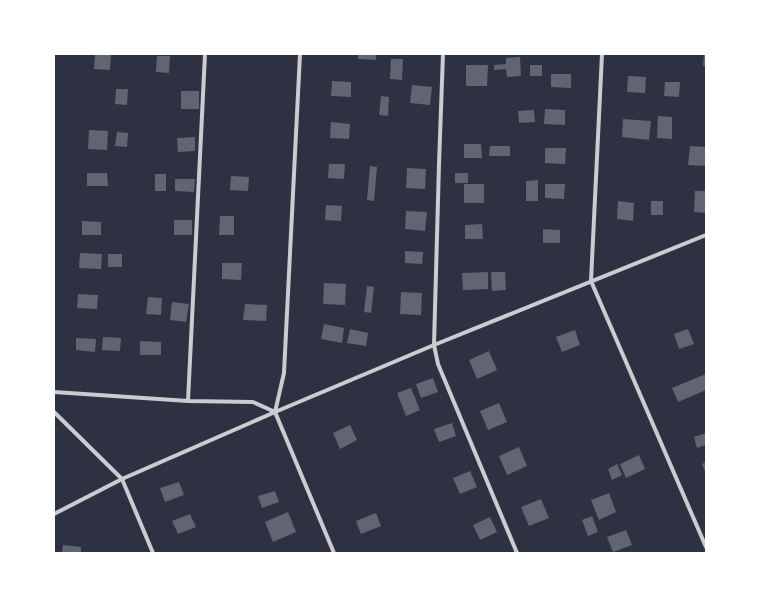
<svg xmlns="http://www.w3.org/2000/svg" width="760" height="607" font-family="Barlow,sans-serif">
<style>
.building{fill:#626471}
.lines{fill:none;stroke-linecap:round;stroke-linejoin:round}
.minor{stroke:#caccd0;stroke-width:4}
</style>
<rect width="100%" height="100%" fill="#2d3142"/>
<g class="building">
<polygon points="95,54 111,54 110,70 94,69"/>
<polygon points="358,54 376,54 376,60 358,59"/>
<polygon points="704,54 706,54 706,66 703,66"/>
<polygon points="157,56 170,56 169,73 156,72"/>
<polygon points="520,57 521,76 507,77 506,69 494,70 494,65 506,64 506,58"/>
<polygon points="391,59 403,59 402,80 390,79"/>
<polygon points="466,65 488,65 487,86 466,86"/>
<rect x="530" y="65" width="12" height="11"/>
<polygon points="551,74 571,74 571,88 551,87"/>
<polygon points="628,76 646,77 645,93 627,92"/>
<polygon points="332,81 351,82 351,97 331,96"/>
<polygon points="665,82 680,82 679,97 664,96"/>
<polygon points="412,85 432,87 430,105 410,103"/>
<polygon points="116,89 128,89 127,105 115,104"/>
<rect x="181" y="91" width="18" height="18"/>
<polygon points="381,96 389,97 388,116 379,115"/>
<polygon points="545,109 565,110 565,125 544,124"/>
<polygon points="534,110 535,122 519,123 518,111"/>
<polygon points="658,116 672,117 672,139 657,138"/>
<polygon points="623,119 651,121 649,140 622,137"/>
<polygon points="331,122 350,124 349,139 330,138"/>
<polygon points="89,130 108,131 107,150 88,149"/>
<polygon points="117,132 128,133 127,147 115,146"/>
<polygon points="195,137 195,151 178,152 177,138"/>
<polygon points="464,144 481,144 482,158 464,158"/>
<polygon points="490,146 510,146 510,156 489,156"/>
<polygon points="690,146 706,147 705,166 688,165"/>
<polygon points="545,148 566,148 565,164 545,163"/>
<polygon points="329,164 345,164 344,179 328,178"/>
<polygon points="370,166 377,167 374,201 367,200"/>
<polygon points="407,168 426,169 425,189 406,188"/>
<polygon points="87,173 107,173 108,186 87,186"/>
<rect x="455" y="173" width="13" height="10"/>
<rect x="155" y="174" width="11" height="17"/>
<polygon points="231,176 249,177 248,191 230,190"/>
<polygon points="175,179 195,179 194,192 175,191"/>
<polygon points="538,180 538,201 526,201 526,181"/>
<rect x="464" y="184" width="20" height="19"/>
<polygon points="545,184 565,184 564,199 545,198"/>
<polygon points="695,191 706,191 706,213 694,212"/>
<polygon points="618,201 634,203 633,221 617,219"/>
<rect x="651" y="201" width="12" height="14"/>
<polygon points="326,205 342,206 341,221 325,220"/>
<polygon points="406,211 427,212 425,231 405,229"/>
<polygon points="220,216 234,216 234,235 219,235"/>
<rect x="174" y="220" width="18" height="15"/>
<polygon points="82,221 101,222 101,235 82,235"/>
<polygon points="482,224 483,239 465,239 465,225"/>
<polygon points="543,229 560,230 560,243 543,243"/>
<polygon points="405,251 423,252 422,264 405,263"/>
<polygon points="80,253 102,254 101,269 79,268"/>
<rect x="108" y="254" width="14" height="13"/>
<polygon points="222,263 242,263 241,280 222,279"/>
<polygon points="488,272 488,289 463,290 462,273"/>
<polygon points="491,272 505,272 506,290 492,291"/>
<polygon points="324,283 346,284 345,305 323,304"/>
<polygon points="367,286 374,287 371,313 364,312"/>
<polygon points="401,292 422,293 421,315 400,314"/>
<polygon points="78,294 98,295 97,309 77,308"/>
<polygon points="148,297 162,298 161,315 146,314"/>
<polygon points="172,302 189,304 186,322 170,320"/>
<polygon points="245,304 267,305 266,321 243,320"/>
<polygon points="324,324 344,328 342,343 321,339"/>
<polygon points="350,329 368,333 366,346 347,343"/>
<polygon points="688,329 694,344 679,349 674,334"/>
<polygon points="575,330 580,345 562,352 556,337"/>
<polygon points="103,337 121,338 120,351 102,350"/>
<polygon points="76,338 96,339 95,352 76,350"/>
<polygon points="140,341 161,342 161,355 140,355"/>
<polygon points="489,351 497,370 477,379 469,360"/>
<polygon points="706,374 706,390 678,402 672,388"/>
<polygon points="433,378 438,392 421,398 416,384"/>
<polygon points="411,388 420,410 406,416 397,393"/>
<polygon points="499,403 507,422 488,430 480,411"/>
<polygon points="452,423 456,436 439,442 434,429"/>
<polygon points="350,425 357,440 340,449 333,433"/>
<polygon points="706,433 706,445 697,448 694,437"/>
<polygon points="519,447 527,466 507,475 499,456"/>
<polygon points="639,455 645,469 626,478 620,464"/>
<polygon points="706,462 706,474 702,464"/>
<polygon points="617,464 622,475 612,480 608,469"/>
<polygon points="470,471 477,487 460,494 453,478"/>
<polygon points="179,482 184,495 165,502 160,488"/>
<polygon points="275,491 279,502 262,508 258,496"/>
<polygon points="609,493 616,512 599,520 591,500"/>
<polygon points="541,499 549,518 529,526 521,507"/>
<polygon points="288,512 296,532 273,542 265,522"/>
<polygon points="376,513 381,526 361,534 356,521"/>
<polygon points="190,514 196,527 178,534 172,521"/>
<polygon points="592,516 598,532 588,536 582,520"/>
<polygon points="490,517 497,532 480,540 473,525"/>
<polygon points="626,530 632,545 613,552 607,537"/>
<polygon points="63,545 81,547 81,553 62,553"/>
</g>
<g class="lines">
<g class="minor">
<polyline points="300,54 284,373 275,412 334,553"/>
<polyline points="443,54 439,164 434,345 438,364 517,553"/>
<polyline points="602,54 591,281 706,547"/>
<polyline points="54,392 188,401 253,402 275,412"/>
<polyline points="188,401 205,54"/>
<polyline points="54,412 122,479 153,553"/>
<polyline points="54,514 122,479 275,412 434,345 706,235"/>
</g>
</g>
<rect width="760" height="607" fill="none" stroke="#ffffff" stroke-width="110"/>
</svg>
